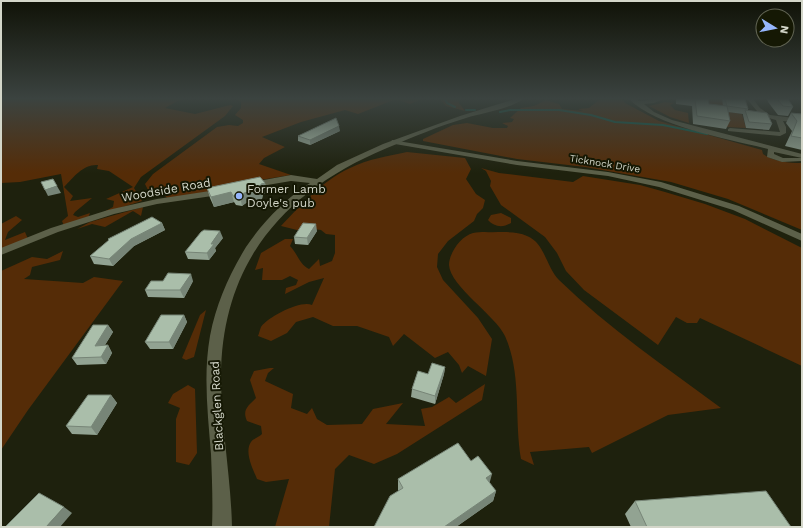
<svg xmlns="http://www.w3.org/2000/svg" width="803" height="528" font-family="'Work Sans',sans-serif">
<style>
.green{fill:#552c07}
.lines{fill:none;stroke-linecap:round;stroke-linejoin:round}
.stream{stroke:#0c6151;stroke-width:2}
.minor{fill:#5c6049;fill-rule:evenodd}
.tertiary{fill:#5c6049;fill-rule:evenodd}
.wall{fill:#92a392}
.shaded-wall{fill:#778577}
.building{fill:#aabeaa;stroke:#778577}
.poi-dot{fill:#96b6fd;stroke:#151804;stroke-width:1.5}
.labels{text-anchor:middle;stroke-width:4;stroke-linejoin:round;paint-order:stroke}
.far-street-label{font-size:10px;fill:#d3d6c9;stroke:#151804}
.poi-label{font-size:12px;fill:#d3d6c9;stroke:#151804;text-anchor:start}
.street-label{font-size:12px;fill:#d3d6c9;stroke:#151804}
</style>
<rect width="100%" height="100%" fill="#1e210d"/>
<g class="green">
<path d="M1,99H181L165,108L195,114L230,105L233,106L225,116L141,177L134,188L142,201L100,214L113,207L114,201L106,199L133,187L109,171L97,169L98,165C83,164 74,177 64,187L73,196L70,201L92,198L75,212L73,215L78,217L90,213L88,218L64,226L62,221L68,216L61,174L20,182L1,183Z"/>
<polygon points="236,99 422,99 410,104 396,99 358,114 345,110 301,122 262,137 285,147 264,158 259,164 291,175 260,180 229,189 167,198 163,193 150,194 145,184 153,174 217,127 229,125 238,126 243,123 243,120 235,115 241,108 241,102"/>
<polygon points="440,99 460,99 459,103 465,111 446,106"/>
<path d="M600,99H622L625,103L659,121L762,150L763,154C774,162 789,163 802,163V230L728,199L671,182L585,167L517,159L423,141V139L453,125L467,123L493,128H507L508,126L502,123L512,122L514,119L510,118L521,108L534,106L546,100L559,104L562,109L583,111L578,109L589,108Z"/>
<polygon points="704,99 722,99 724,111 742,114 746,128 726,127 706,111"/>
<polygon points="665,102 674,103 670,105 675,110 688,113 689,123 670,117 649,106"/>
<path d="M407,152L465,158L471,169L466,179L476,194L485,200L483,208L477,214L474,221L448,241L438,254L437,267L443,280L478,318L492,339L486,376L468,366L462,373L459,365L448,352L435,358L404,334L393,346L389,337L357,326H333L313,317L296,322L287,333L271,341L258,336C259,334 260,329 261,327C269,316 301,300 312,305L324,278L309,282L285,294L286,288L296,285L298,280L290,276L282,280H262L263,268L255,270L261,253L285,239H293L290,246C297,253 300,265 309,269L319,259L320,266L332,261L335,253V235L326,234L321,230L305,228L301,231L281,226C302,204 322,181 350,168C368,159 388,156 407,152Z"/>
<polygon points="481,168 499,173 573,182 583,176 640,185 665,192 705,204 745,219 802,248 802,366 700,318 697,323 687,323 676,317 658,345 584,290 566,271 557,253 545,237 501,205 490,186 491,181 486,171"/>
<polygon points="143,207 141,216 133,211 105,227 92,224 77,229 90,222"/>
<path d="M501,213L511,218V223C503,228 494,227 488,220L491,215Z"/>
<polygon points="16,216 22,220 8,232 5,240 25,232 28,239 1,250 1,224"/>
<path d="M485,232C498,233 515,230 527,236C545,243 546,267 559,280C608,328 666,367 721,408L668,415L592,453L589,447L530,452L534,465L521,459C514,419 522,374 505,336C496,316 450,286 449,265C449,253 461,236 473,233C477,232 481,232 485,232Z"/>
<polygon points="63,251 60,260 32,267 30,275 24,279 83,283 94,277 123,281 28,410 1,450 1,271 32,257 47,259"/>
<polygon points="206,310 194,357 186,360 182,358 200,315"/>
<path d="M270,368H274L268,373L265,381L293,394L291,408L307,414L312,408L317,419L327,425L362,424L373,409L403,403L386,424L425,426L421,409L432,407L449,397L456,403L485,384L482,400L397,454L374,464L349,455L335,469L329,527H275L289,479L266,482L257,479C253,469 244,452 251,442C253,439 259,437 262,434L261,426L247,421C242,410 248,406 256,398L250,380L254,371Z"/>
<polygon points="188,385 195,389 197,453 189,465 176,462 176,419 180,408 168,403 173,394"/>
</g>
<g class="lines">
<g class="stream">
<polyline points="445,99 447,103 455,107"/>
<polyline points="466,110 475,110"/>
<polyline points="500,112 510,110 559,110 591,115 615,122 663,125 707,134"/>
</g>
<g class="minor">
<path d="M629,99H636L639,101L664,99L654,103L644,104L654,112L672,120L802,154V158L774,152V154L783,158H802V161L782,162L767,157L768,149C729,139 657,127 629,99Z"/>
<polygon points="747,99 753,99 760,108 770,115 802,119 802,123 783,121 786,127 786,133 780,136 728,131 728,129 730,128 780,132 776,120 761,116"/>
<polygon points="392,140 517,161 608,172 661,182 739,206 802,234 802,241 733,210 659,187 608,176 517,165 395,144 391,142"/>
</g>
<g class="tertiary">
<path d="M515,99H523C510,109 482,113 466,118C439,126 413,137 387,148C284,191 222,262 221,376C221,427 231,477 232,527H212C213,503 212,479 211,454C208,415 203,375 210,336C216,304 229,275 246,247C262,223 285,199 310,183L291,181L250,188L246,185L247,183L291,175L317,179L337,165L383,144L460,116Z"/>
<polygon points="223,189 227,192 226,194 157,204 114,214 58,232 1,255 1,248 51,228 108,210 157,199"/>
</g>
</g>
<g class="wall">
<polygon points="676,99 708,99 709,104 723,106 722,99 745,99 748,109 748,110 772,124 769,130 746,128 743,115 743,114 728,112 730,121 726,129 693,124 692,106 676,104"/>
<polygon points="767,99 788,99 793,107 788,116 778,115 768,102"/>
<polygon points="791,113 802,114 802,150 785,146 792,131 786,123"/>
<polygon points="340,131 310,145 298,141 298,136"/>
<polygon points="265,183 267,193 263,194 262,199 246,203 242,206 236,205 234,202 214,207 210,198 207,188"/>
<polygon points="162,223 165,230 134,246 113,266 94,264 90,256 108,241 108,239"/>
<polygon points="317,231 308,245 295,244 294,237"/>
<polygon points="223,238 215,248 216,251 209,260 188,259 185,252"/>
<polygon points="193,281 184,298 148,297 145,290"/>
<polygon points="184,315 187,322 173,349 150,349 145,342"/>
<polygon points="108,325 113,332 105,345 108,345 112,353 106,364 77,365 72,358"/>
<polygon points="445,367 444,374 435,404 411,397 412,389 428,374"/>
<polygon points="111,395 117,403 97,435 72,434 66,426"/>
<polygon points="471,461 496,491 493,501 456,527 374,527 399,491 398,490 398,479"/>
<polygon points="635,501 791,527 631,527 625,514"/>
</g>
<g class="shaded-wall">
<polygon points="339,126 340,131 310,145 310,140"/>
<polygon points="265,183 267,193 263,194 262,199 246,203 242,206 240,196 244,193 261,184"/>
<polygon points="57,186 61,193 48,196 45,190"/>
<polygon points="231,192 234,202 214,207 211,197"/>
<polygon points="162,223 165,230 134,246 113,266 109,259 131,239"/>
<polygon points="316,224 317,231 308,245 307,238"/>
<polygon points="220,231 223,238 215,248 216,251 209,260 207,253 211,244"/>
<polygon points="191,274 193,281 184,298 180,290"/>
<polygon points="184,315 187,322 173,349 169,342"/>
<polygon points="108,325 113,332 100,353 95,346"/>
<polygon points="108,345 112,353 106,364 101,357"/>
<polygon points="445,367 444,374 435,404 435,396"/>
<polygon points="111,395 117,403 97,435 91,427"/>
<polygon points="492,474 489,485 486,478"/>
<polygon points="496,491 493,501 456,527 444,527"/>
<polygon points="64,507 72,513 60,527 46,527"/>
</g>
<g class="building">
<polygon points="692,99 708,99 709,104 727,106 730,121 697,116 695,99"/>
<polygon points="725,99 745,99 748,109 727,106"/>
<polygon points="777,99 788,99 793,107 783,106"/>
<polygon points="745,110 767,113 772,124 749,122"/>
<polygon points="791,113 802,114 802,138 791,136 797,121"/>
<polygon points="336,118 339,126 310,140 298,136"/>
<polygon points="260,177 265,183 261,184 260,190 244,193 240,196 233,196 231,192 211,197 207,188"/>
<polygon points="53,179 57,186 45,190 41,182"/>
<polygon points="152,217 162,223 131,239 109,259 90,256 109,240 108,239"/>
<polygon points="303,223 316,224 307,238 294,237"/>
<polygon points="204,230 220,231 211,244 214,244 207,253 185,252 201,232"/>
<polygon points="168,273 191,274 180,290 145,290 151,281 163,281"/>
<polygon points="161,315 184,315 169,342 145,342"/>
<polygon points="93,325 108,325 95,346 108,345 101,357 72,358"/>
<polygon points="432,363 445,367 435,396 412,389 418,371 428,374"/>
<polygon points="88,395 111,395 91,427 66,426"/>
<polygon points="458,443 471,461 478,456 492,474 486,478 496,491 444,527 374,527 390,496 403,488 398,479"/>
<polygon points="766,491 791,527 647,527 635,501"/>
<polygon points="39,493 64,507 46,527 5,527"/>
</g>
<linearGradient id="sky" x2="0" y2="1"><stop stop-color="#101207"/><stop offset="0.57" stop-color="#3b4340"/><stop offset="1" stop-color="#3b4340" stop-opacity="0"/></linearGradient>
<rect width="803" height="173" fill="url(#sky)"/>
<circle class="poi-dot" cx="239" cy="196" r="4"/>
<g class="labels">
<g class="far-street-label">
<text transform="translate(605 163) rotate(9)" y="4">Ticknock Drive</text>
</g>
<g class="poi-label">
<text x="247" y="193">Former Lamb<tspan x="247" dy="14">Doyle's pub</tspan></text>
</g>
<g class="street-label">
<text transform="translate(166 190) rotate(-10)" y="4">Woodside Road</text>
<text transform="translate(217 406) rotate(-93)" y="4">Blackglen Road</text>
</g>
</g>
<rect width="803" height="528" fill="none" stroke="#d3d6c9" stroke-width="4"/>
<g transform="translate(775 28) rotate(100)"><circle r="19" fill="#151804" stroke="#616453"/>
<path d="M0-3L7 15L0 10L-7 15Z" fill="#96b6fd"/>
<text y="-6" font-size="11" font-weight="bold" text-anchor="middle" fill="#d3d6c9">N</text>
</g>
</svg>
